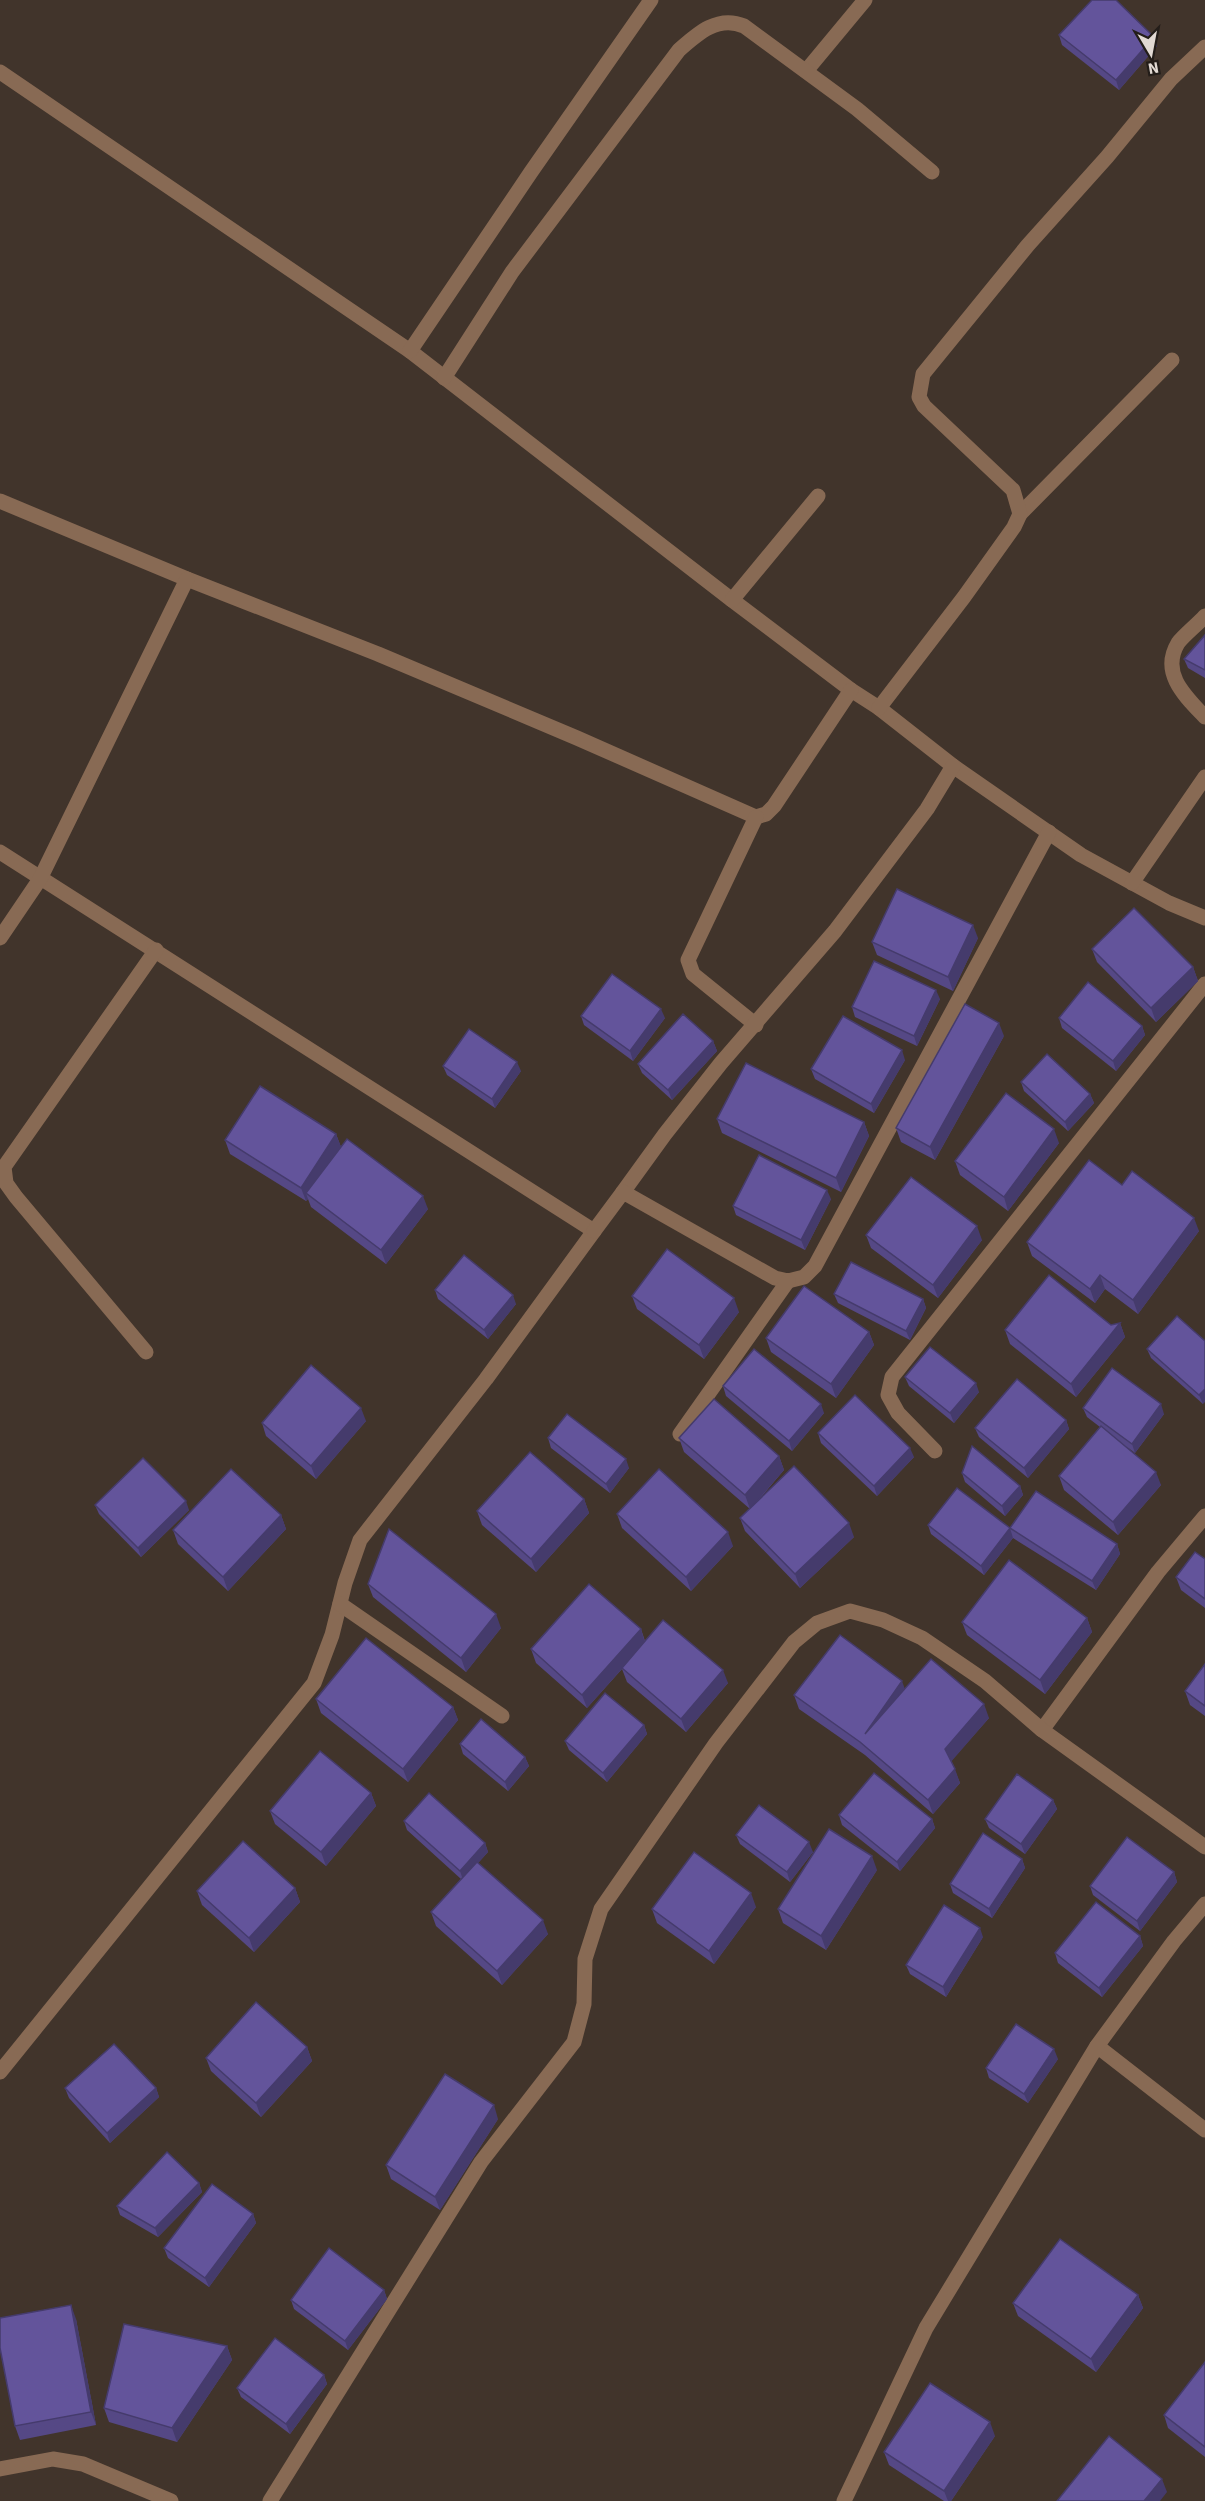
<svg xmlns="http://www.w3.org/2000/svg" width="1205" height="2501" font-family="'Source Sans 3',sans-serif">
<style>
.lines{fill:none;stroke-linecap:round;stroke-linejoin:round}
.minor{stroke:#886a54;stroke-width:15}
.wall{fill:#554885}
.shaded-wall{fill:#453b6c}
.building{fill:#63549b;stroke:#453b6c;stroke-width:1.5}
</style>
<rect width="100%" height="100%" fill="#41342b"/>
<g class="lines">
<g class="minor">
<polyline points="806,71 865,0"/>
<polyline points="0,72 410,351 732,600 851,690 879,708 953,766 1081,855 1169,903 1205,918"/>
<polyline points="410,351 531,172 651,0"/>
<path d="M444,378L512,272L679,50C698,33 718,15 744,26L857,109L932,172"/>
<polyline points="0,501 187,579 378,654 577,738 756,817 766,814 774,806 851,690"/>
<polyline points="1020,514 1172,360"/>
<polyline points="732,600 818,496"/>
<path d="M1205,616C1198,624 1184,635 1178,643C1160,673 1185,696 1205,717"/>
<polyline points="879,708 964,597 1014,527 1020,514 1013,490 924,406 919,397 923,374 1028,245 1107,157 1171,79 1205,47"/>
<polyline points="0,852 594,1231 486,1379 360,1540 345,1583 332,1635 314,1683 0,2072"/>
<polyline points="1132,883 1205,777"/>
<polyline points="0,938 40,879 187,579"/>
<polyline points="756,1025 693,974 688,960 756,817"/>
<polyline points="623,1192 665,1134 721,1063 835,931 927,809 953,766"/>
<polyline points="594,1231 623,1192 775,1278 788,1281 804,1277 815,1266 1049,832"/>
<polyline points="146,1352 16,1197 6,1183 4,1167 156,950"/>
<polyline points="680,1434 788,1281"/>
<polyline points="935,1451 898,1413 888,1395 892,1377 1205,984"/>
<polyline points="340,1604 502,1716"/>
<polyline points="1042,1730 1158,1572 1205,1516"/>
<polyline points="1097,2046 1205,2130"/>
<polyline points="0,2469 53,2459 83,2464 171,2501"/>
<polyline points="270,2501 481,2162 574,2042 584,2004 585,1959 601,1909 716,1743 794,1642 817,1623 850,1611 883,1620 922,1638 985,1681 1042,1730 1205,1847"/>
<polyline points="844,2501 926,2328 1097,2046 1174,1941 1205,1904"/>
</g>
</g>
<g class="wall">
<polygon points="1059,35 1154,37 1157,46 1119,90 1062,45"/>
<polygon points="1205,635 1205,678 1188,668 1184,659"/>
<polygon points="978,938 953,991 877,955 872,942"/>
<polygon points="1092,949 1193,967 1198,981 1156,1022 1097,962"/>
<polygon points="940,999 917,1046 855,1017 852,1007"/>
<polygon points="581,1016 665,1018 633,1061 584,1025"/>
<polygon points="1059,1018 1142,1026 1145,1035 1116,1071 1062,1028"/>
<polygon points="1004,1036 935,1160 901,1142 896,1128"/>
<polygon points="713,1041 717,1051 672,1100 642,1073 638,1064"/>
<polygon points="905,1060 874,1113 815,1079 811,1069"/>
<polygon points="443,1066 521,1071 495,1108 447,1075"/>
<polygon points="1021,1082 1090,1094 1094,1103 1068,1131 1024,1091"/>
<polygon points="717,1119 864,1122 869,1136 841,1192 722,1133"/>
<polygon points="336,1134 341,1147 428,1209 386,1264 311,1207 308,1199 306,1201 230,1154 225,1140"/>
<polygon points="1059,1143 1008,1211 960,1175 955,1161"/>
<polygon points="1122,1185 1199,1231 1138,1314 1105,1289 1095,1303 1032,1256 1027,1242"/>
<polygon points="831,1199 805,1250 736,1215 733,1206"/>
<polygon points="866,1235 982,1240 938,1298 871,1248"/>
<polygon points="435,1290 516,1304 488,1339 438,1299"/>
<polygon points="834,1294 923,1299 926,1308 910,1340 838,1303"/>
<polygon points="632,1296 739,1312 704,1359 637,1309"/>
<polygon points="1120,1323 1125,1337 1076,1397 1010,1344 1005,1330 1111,1325"/>
<polygon points="869,1332 874,1345 836,1398 771,1352 766,1338"/>
<polygon points="1205,1341 1203,1404 1151,1358 1147,1349"/>
<polygon points="905,1377 979,1392 954,1423 909,1386"/>
<polygon points="723,1386 824,1413 792,1451 726,1396"/>
<polygon points="1083,1408 1164,1414 1135,1453 1127,1447 1161,1485 1118,1535 1064,1490 1059,1476 1100,1427 1087,1417"/>
<polygon points="1066,1420 1069,1429 1028,1478 979,1437 975,1428"/>
<polygon points="366,1421 316,1479 266,1436 262,1423"/>
<polygon points="818,1433 914,1457 877,1496 821,1443"/>
<polygon points="548,1438 629,1468 610,1493 551,1448"/>
<polygon points="679,1438 779,1456 784,1470 757,1502 854,1537 800,1588 745,1531 740,1518 750,1509 684,1452"/>
<polygon points="962,1473 1020,1486 1023,1495 1005,1516 965,1482"/>
<polygon points="584,1499 589,1513 536,1572 482,1525 477,1511"/>
<polygon points="95,1505 189,1510 141,1557 99,1514"/>
<polygon points="617,1514 733,1546 691,1591 622,1528"/>
<polygon points="281,1515 286,1529 228,1591 178,1544 173,1530"/>
<polygon points="928,1525 1010,1528 1117,1544 1120,1554 1096,1590 1013,1538 984,1575 931,1534"/>
<polygon points="1205,1559 1205,1608 1181,1590 1176,1577"/>
<polygon points="368,1584 501,1628 466,1672 373,1597"/>
<polygon points="1087,1618 1092,1632 1045,1694 967,1635 962,1622"/>
<polygon points="641,1629 645,1641 728,1683 686,1732 627,1682 622,1669 587,1708 536,1663 531,1649"/>
<polygon points="1205,1664 1205,1716 1190,1705 1185,1691"/>
<polygon points="905,1689 989,1718 951,1761 960,1783 933,1814 865,1755 799,1709 794,1695"/>
<polygon points="316,1699 453,1707 458,1720 408,1782 321,1713"/>
<polygon points="644,1725 647,1734 607,1782 569,1750 565,1741"/>
<polygon points="460,1744 525,1757 529,1766 508,1791 463,1754"/>
<polygon points="371,1793 376,1806 326,1866 275,1824 270,1811"/>
<polygon points="1053,1800 1057,1809 1025,1854 989,1828 985,1819"/>
<polygon points="839,1815 932,1819 935,1828 900,1871 842,1825"/>
<polygon points="404,1821 485,1843 488,1852 478,1863 548,1934 502,1985 436,1926 431,1912 461,1879 407,1830"/>
<polygon points="736,1835 813,1852 790,1882 740,1844"/>
<polygon points="1022,1859 1025,1868 992,1918 953,1893 950,1884"/>
<polygon points="877,1870 826,1950 783,1923 778,1909"/>
<polygon points="1174,1872 1177,1882 1140,1931 1093,1895 1090,1886"/>
<polygon points="295,1888 300,1902 254,1952 202,1905 197,1891"/>
<polygon points="756,1907 714,1964 657,1923 652,1909"/>
<polygon points="1140,1936 1143,1946 1102,1997 1058,1963 1055,1953"/>
<polygon points="983,1937 946,1997 910,1974 906,1965"/>
<polygon points="307,2047 312,2061 261,2117 211,2071 206,2058"/>
<polygon points="1058,2059 1028,2103 989,2078 986,2068"/>
<polygon points="65,2088 156,2088 159,2097 110,2143 69,2098"/>
<polygon points="498,2119 440,2210 391,2179 386,2165"/>
<polygon points="199,2183 202,2192 158,2237 120,2215 117,2206"/>
<polygon points="253,2214 256,2223 209,2287 168,2258 164,2248"/>
<polygon points="384,2290 387,2299 348,2350 294,2309 291,2300"/>
<polygon points="1138,2295 1143,2308 1096,2372 1018,2316 1013,2303"/>
<polygon points="76,2319 96,2425 20,2440 15,2426"/>
<polygon points="227,2346 232,2360 177,2442 109,2422 104,2408"/>
<polygon points="1205,2362 1205,2457 1168,2428 1164,2415"/>
<polygon points="324,2375 327,2384 290,2434 241,2397 237,2388"/>
<polygon points="995,2436 951,2501 944,2501 889,2465 884,2452"/>
</g>
<g class="shaded-wall">
<polygon points="1154,37 1157,46 1119,90 1116,80"/>
<polygon points="973,925 978,938 953,991 948,977"/>
<polygon points="1193,967 1198,981 1156,1022 1151,1008"/>
<polygon points="936,990 940,999 917,1046 914,1036"/>
<polygon points="661,1009 665,1018 633,1061 630,1051"/>
<polygon points="999,1023 1004,1036 935,1160 930,1147"/>
<polygon points="1142,1026 1145,1035 1116,1071 1113,1061"/>
<polygon points="713,1041 717,1051 672,1100 668,1090"/>
<polygon points="902,1050 905,1060 874,1113 871,1104"/>
<polygon points="517,1062 521,1071 495,1108 492,1099"/>
<polygon points="1090,1094 1094,1103 1068,1131 1065,1122"/>
<polygon points="864,1122 869,1136 841,1192 836,1178"/>
<polygon points="1054,1129 1059,1143 1008,1211 1004,1197"/>
<polygon points="336,1134 341,1147 306,1193 308,1199 306,1201 301,1188"/>
<polygon points="827,1190 831,1199 805,1250 801,1240"/>
<polygon points="423,1196 428,1209 386,1264 381,1250"/>
<polygon points="1194,1218 1199,1231 1138,1314 1133,1300"/>
<polygon points="977,1226 982,1240 938,1298 933,1285"/>
<polygon points="1100,1275 1105,1289 1095,1303 1090,1289"/>
<polygon points="513,1295 516,1304 488,1339 484,1330"/>
<polygon points="734,1298 739,1312 704,1359 699,1345"/>
<polygon points="923,1299 926,1308 910,1340 906,1331"/>
<polygon points="1120,1323 1125,1337 1076,1397 1071,1384"/>
<polygon points="869,1332 874,1345 836,1398 831,1384"/>
<polygon points="976,1383 979,1392 954,1423 950,1413"/>
<polygon points="1205,1389 1205,1402 1203,1404 1199,1395"/>
<polygon points="821,1404 824,1413 792,1451 789,1441"/>
<polygon points="1161,1404 1164,1414 1135,1453 1132,1444"/>
<polygon points="361,1408 366,1421 316,1479 311,1466"/>
<polygon points="1066,1420 1069,1429 1028,1478 1024,1468"/>
<polygon points="910,1448 914,1457 877,1496 874,1486"/>
<polygon points="779,1456 784,1470 750,1509 745,1495"/>
<polygon points="626,1459 629,1468 610,1493 606,1484"/>
<polygon points="1156,1472 1161,1485 1118,1535 1113,1522"/>
<polygon points="1020,1486 1023,1495 1005,1516 1002,1506"/>
<polygon points="584,1499 589,1513 536,1572 531,1559"/>
<polygon points="186,1501 189,1510 141,1557 138,1548"/>
<polygon points="281,1515 286,1529 228,1591 223,1577"/>
<polygon points="849,1523 854,1537 800,1588 795,1574"/>
<polygon points="1010,1528 1013,1538 984,1575 981,1566"/>
<polygon points="728,1532 733,1546 691,1591 686,1577"/>
<polygon points="1117,1544 1120,1554 1096,1590 1092,1581"/>
<polygon points="496,1614 501,1628 466,1672 461,1658"/>
<polygon points="1087,1618 1092,1632 1045,1694 1040,1680"/>
<polygon points="641,1629 645,1643 587,1708 582,1695"/>
<polygon points="723,1670 728,1683 686,1732 681,1719"/>
<polygon points="902,1681 907,1695 865,1734"/>
<polygon points="984,1704 989,1718 950,1763 945,1749"/>
<polygon points="453,1707 458,1720 408,1782 403,1769"/>
<polygon points="644,1725 647,1734 607,1782 603,1773"/>
<polygon points="525,1757 529,1766 508,1791 505,1782"/>
<polygon points="955,1769 960,1783 933,1814 928,1800"/>
<polygon points="371,1793 376,1806 326,1866 321,1852"/>
<polygon points="1053,1800 1057,1809 1025,1854 1021,1844"/>
<polygon points="932,1819 935,1828 900,1871 897,1862"/>
<polygon points="809,1842 813,1852 790,1882 787,1872"/>
<polygon points="485,1843 488,1852 463,1880 460,1871"/>
<polygon points="872,1856 877,1870 826,1950 821,1936"/>
<polygon points="1022,1859 1025,1868 992,1918 989,1909"/>
<polygon points="1174,1872 1177,1882 1140,1931 1137,1921"/>
<polygon points="295,1888 300,1902 254,1952 249,1938"/>
<polygon points="751,1893 756,1907 714,1964 709,1951"/>
<polygon points="543,1920 548,1934 502,1985 497,1971"/>
<polygon points="980,1928 983,1937 946,1997 943,1987"/>
<polygon points="1140,1936 1143,1946 1102,1997 1099,1988"/>
<polygon points="307,2047 312,2061 261,2117 256,2103"/>
<polygon points="1054,2049 1058,2059 1028,2103 1024,2094"/>
<polygon points="156,2088 159,2097 110,2143 107,2133"/>
<polygon points="494,2105 498,2119 440,2210 435,2197"/>
<polygon points="199,2183 202,2192 158,2237 155,2228"/>
<polygon points="253,2214 256,2223 209,2287 205,2278"/>
<polygon points="384,2290 387,2299 348,2350 345,2341"/>
<polygon points="1138,2295 1143,2308 1096,2372 1091,2359"/>
<polygon points="71,2305 76,2319 96,2425 91,2412"/>
<polygon points="227,2346 232,2360 177,2442 172,2428"/>
<polygon points="324,2375 327,2384 290,2434 286,2424"/>
<polygon points="990,2422 995,2436 951,2501 948,2501 944,2491"/>
<polygon points="1162,2479 1167,2492 1160,2501 1144,2501"/>
</g>
<g class="building">
<polygon points="1092,0 1116,0 1154,37 1116,80 1059,35"/>
<polygon points="1205,635 1205,670 1184,659"/>
<polygon points="897,889 973,925 948,977 872,942"/>
<polygon points="1134,908 1193,967 1151,1008 1092,949"/>
<polygon points="874,961 936,990 914,1036 852,1007"/>
<polygon points="612,974 661,1009 630,1051 581,1016"/>
<polygon points="1088,982 1142,1026 1113,1061 1059,1018"/>
<polygon points="965,1004 999,1023 930,1147 896,1128"/>
<polygon points="683,1014 713,1041 668,1090 638,1064"/>
<polygon points="843,1016 902,1050 871,1104 811,1069"/>
<polygon points="469,1029 517,1062 492,1099 443,1066"/>
<polygon points="1047,1054 1090,1094 1065,1122 1021,1082"/>
<polygon points="746,1063 864,1122 836,1178 717,1119"/>
<polygon points="260,1086 336,1134 301,1188 225,1140"/>
<polygon points="1006,1093 1054,1129 1004,1197 955,1161"/>
<polygon points="347,1139 423,1196 381,1250 306,1193"/>
<polygon points="759,1155 827,1190 801,1240 733,1206"/>
<polygon points="1089,1160 1122,1185 1132,1171 1194,1218 1133,1300 1100,1275 1090,1289 1027,1242"/>
<polygon points="911,1177 977,1226 933,1285 866,1235"/>
<polygon points="667,1249 734,1298 699,1345 632,1296"/>
<polygon points="464,1255 513,1295 484,1330 435,1290"/>
<polygon points="851,1262 923,1299 906,1331 834,1294"/>
<polygon points="1049,1275 1111,1325 1120,1323 1071,1384 1005,1330"/>
<polygon points="804,1286 869,1332 831,1384 766,1338"/>
<polygon points="1177,1316 1205,1341 1205,1389 1199,1395 1147,1349"/>
<polygon points="930,1347 976,1383 950,1413 905,1377"/>
<polygon points="754,1349 821,1404 789,1441 723,1386"/>
<polygon points="311,1365 361,1408 311,1466 262,1423"/>
<polygon points="1112,1368 1161,1404 1132,1444 1083,1408"/>
<polygon points="1017,1379 1066,1420 1024,1468 975,1428"/>
<polygon points="855,1395 910,1448 874,1486 818,1433"/>
<polygon points="714,1399 779,1456 745,1495 679,1438"/>
<polygon points="567,1414 626,1459 606,1484 548,1438"/>
<polygon points="1101,1426 1156,1472 1113,1522 1059,1476"/>
<polygon points="972,1446 1020,1486 1002,1506 962,1473"/>
<polygon points="530,1452 584,1499 531,1559 477,1511"/>
<polygon points="143,1458 186,1501 138,1548 95,1505"/>
<polygon points="794,1466 849,1523 795,1574 740,1518"/>
<polygon points="231,1469 281,1515 223,1577 173,1530"/>
<polygon points="659,1469 728,1532 686,1577 617,1514"/>
<polygon points="957,1488 1010,1528 1036,1491 1117,1544 1092,1581 1010,1528 981,1566 928,1525"/>
<polygon points="389,1529 496,1614 461,1658 368,1584"/>
<polygon points="1195,1552 1205,1559 1205,1599 1176,1577"/>
<polygon points="1009,1560 1087,1618 1040,1680 962,1622"/>
<polygon points="589,1584 641,1629 582,1695 531,1649"/>
<polygon points="663,1620 723,1670 681,1719 622,1668"/>
<polygon points="840,1635 902,1681 865,1734 931,1659 984,1704 945,1749 955,1769 928,1800 860,1742 794,1695"/>
<polygon points="366,1638 453,1707 403,1769 316,1699"/>
<polygon points="1205,1664 1205,1706 1185,1691"/>
<polygon points="605,1693 644,1725 603,1773 565,1741"/>
<polygon points="481,1719 525,1757 505,1782 460,1744"/>
<polygon points="320,1751 371,1793 321,1852 270,1811"/>
<polygon points="874,1773 932,1819 897,1862 839,1815"/>
<polygon points="1017,1774 1053,1800 1021,1844 985,1819"/>
<polygon points="429,1793 485,1843 460,1871 404,1821"/>
<polygon points="759,1805 809,1842 787,1872 736,1835"/>
<polygon points="829,1829 872,1856 821,1936 778,1909"/>
<polygon points="983,1833 1022,1859 989,1909 950,1884"/>
<polygon points="1127,1837 1174,1872 1137,1921 1090,1886"/>
<polygon points="243,1841 295,1888 249,1938 197,1891"/>
<polygon points="694,1852 751,1893 709,1951 652,1909"/>
<polygon points="477,1862 543,1920 497,1971 431,1912"/>
<polygon points="1096,1902 1140,1936 1099,1988 1055,1953"/>
<polygon points="944,1905 980,1928 943,1987 906,1965"/>
<polygon points="256,2002 307,2047 256,2103 206,2058"/>
<polygon points="1016,2024 1054,2049 1024,2094 986,2068"/>
<polygon points="114,2044 156,2088 107,2133 65,2088"/>
<polygon points="445,2074 494,2105 435,2197 386,2165"/>
<polygon points="167,2152 199,2183 155,2228 117,2206"/>
<polygon points="212,2184 253,2214 205,2278 164,2248"/>
<polygon points="1060,2239 1138,2295 1091,2359 1013,2303"/>
<polygon points="329,2248 384,2290 345,2341 291,2300"/>
<polygon points="71,2305 91,2412 15,2426 0,2348 0,2318"/>
<polygon points="124,2324 227,2346 172,2428 104,2408"/>
<polygon points="275,2338 324,2375 286,2424 237,2388"/>
<polygon points="1205,2362 1205,2447 1164,2415"/>
<polygon points="930,2383 990,2422 944,2491 884,2452"/>
<polygon points="1109,2436 1162,2479 1144,2501 1057,2501"/>
</g>
<g transform="translate(1151 54) rotate(170)" stroke="#231d19" stroke-width="4.5" paint-order="stroke">
<path d="M0-4.5L10 22L0 15L-10 22Z" fill="#e1d9d3"/>
<text y="-9" font-size="16" font-weight="bold" text-anchor="middle" fill="#e1d9d3">N</text>
</g>
</svg>
